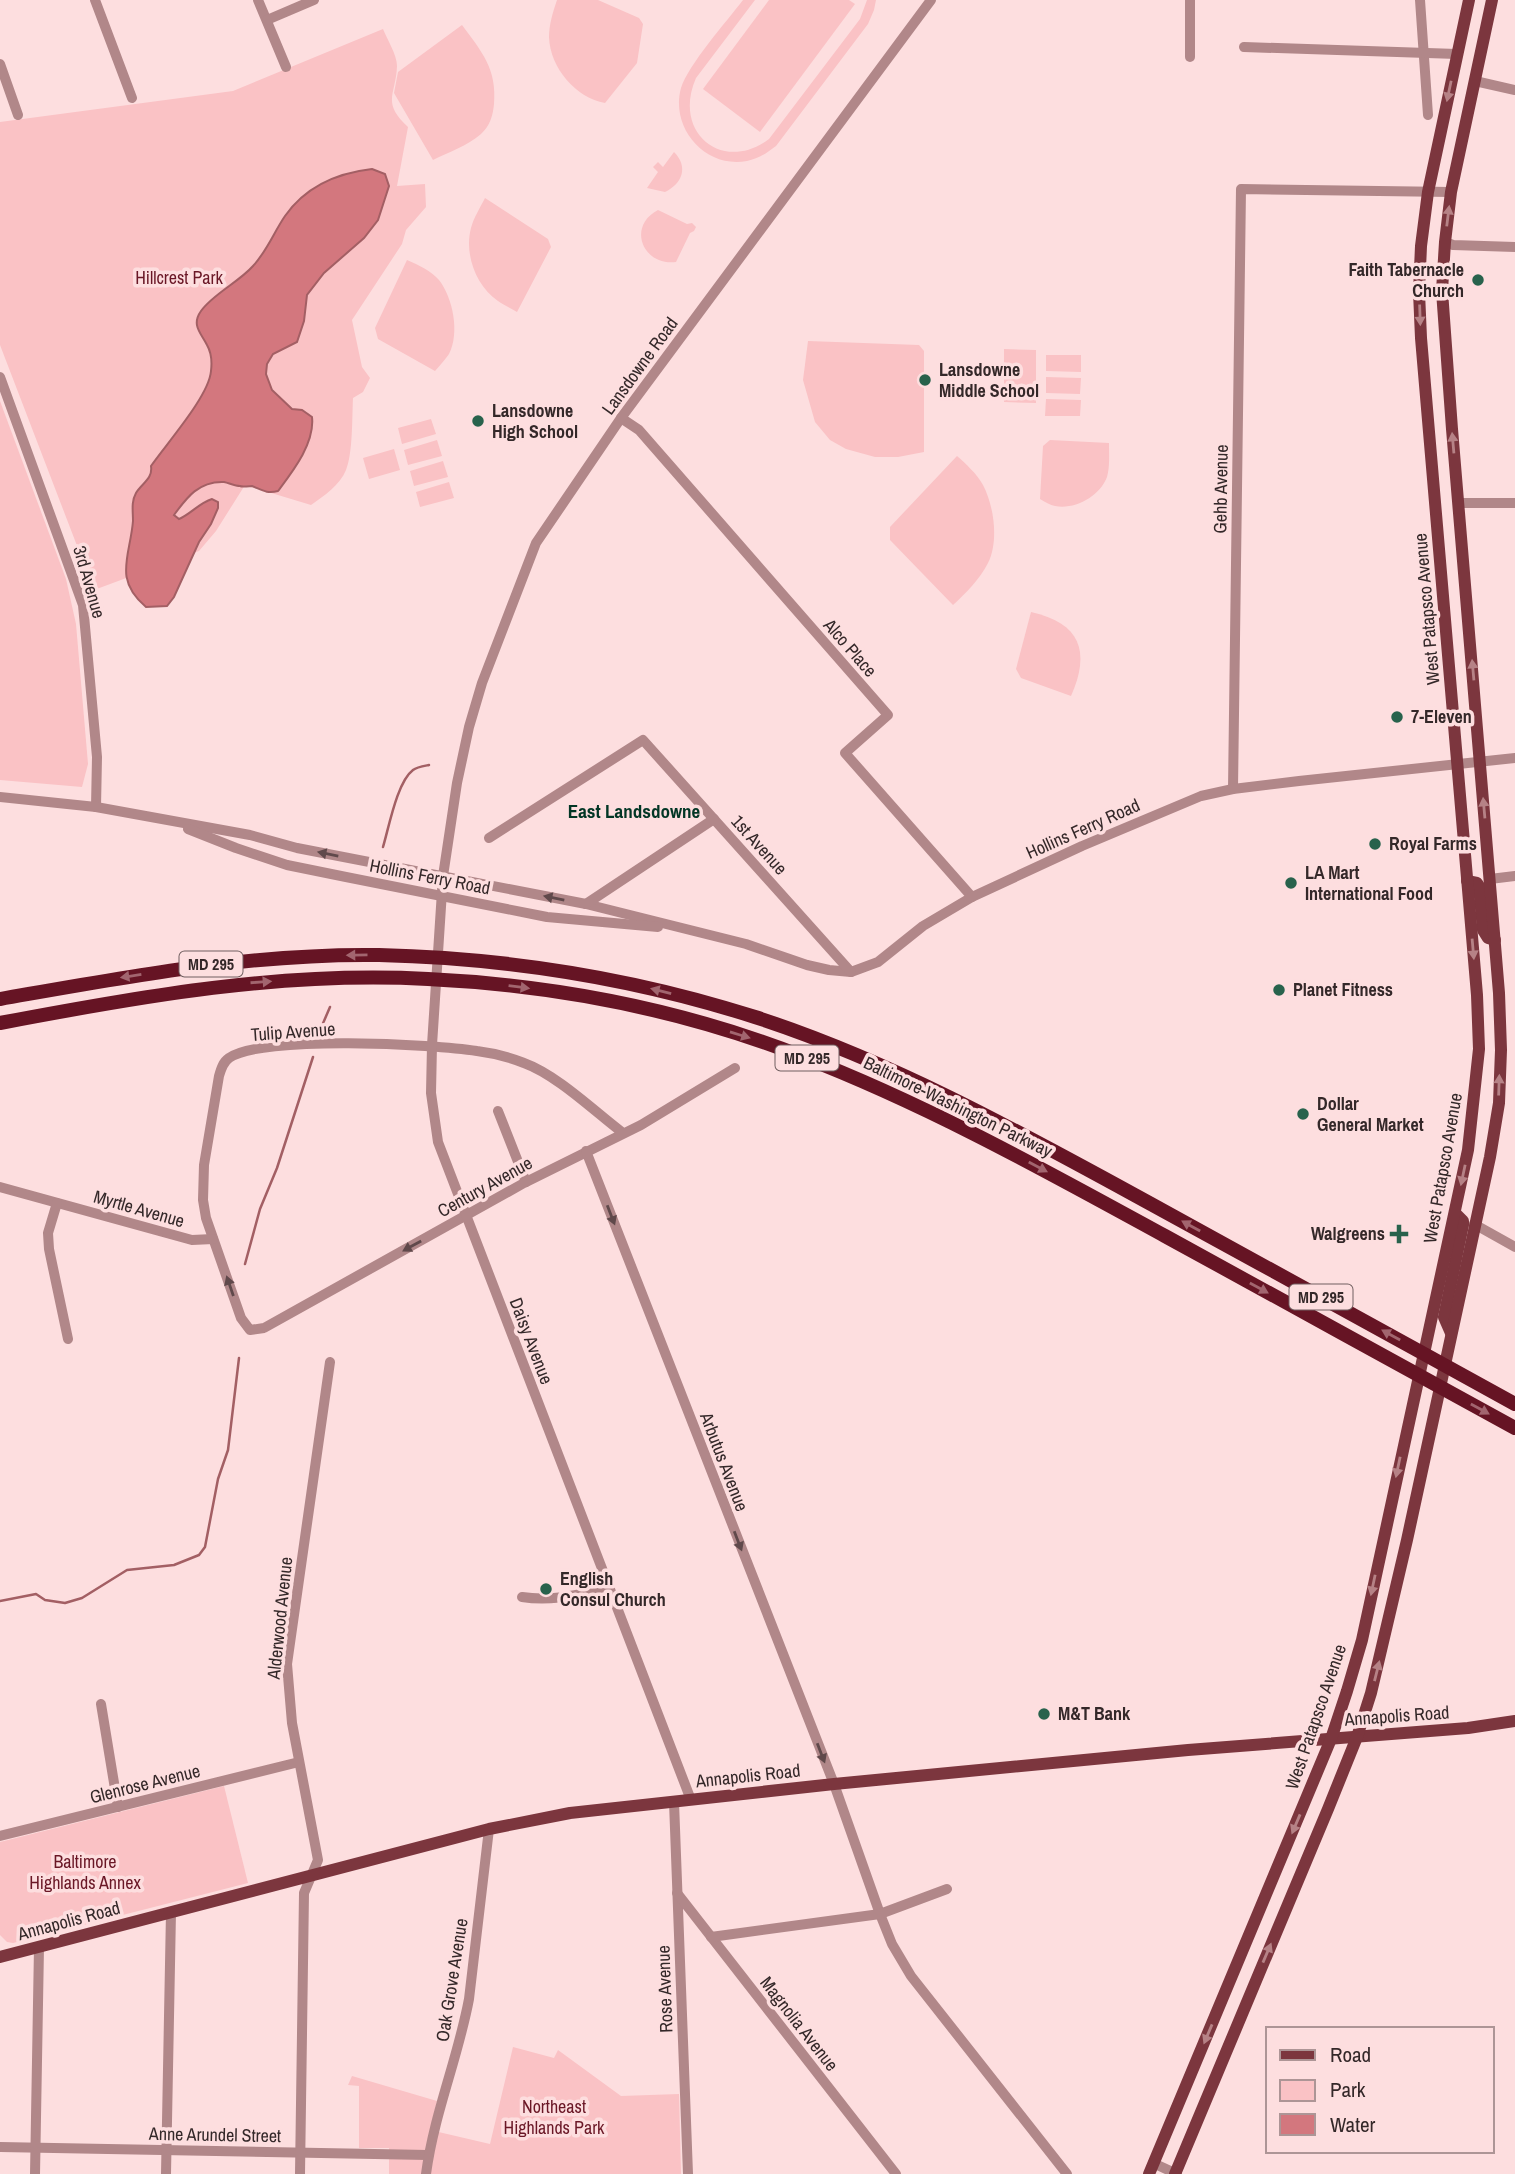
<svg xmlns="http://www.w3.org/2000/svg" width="1515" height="2174" font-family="'Archivo Narrow',sans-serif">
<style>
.green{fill:#fac2c5}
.water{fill:#d3777e;stroke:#a35f64;stroke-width:2}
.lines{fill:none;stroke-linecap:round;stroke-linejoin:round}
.stream{stroke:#a35f64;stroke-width:2.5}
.minor{stroke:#b18789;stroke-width:10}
.major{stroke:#7c363e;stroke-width:12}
.highway{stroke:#661424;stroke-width:14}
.oneway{fill:#b68286}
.oneway2{fill:#60494b}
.oneway3{fill:#a2656f}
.poi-dot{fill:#28624c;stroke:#fddedf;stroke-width:2.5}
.labels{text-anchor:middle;stroke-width:7;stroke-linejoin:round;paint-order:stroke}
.shield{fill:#fddedf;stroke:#705f60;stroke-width:2}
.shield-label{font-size:16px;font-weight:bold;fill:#342829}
.poi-label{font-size:18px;font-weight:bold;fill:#342829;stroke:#fddedf;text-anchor:start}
.park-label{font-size:18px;fill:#6a1726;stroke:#fddedf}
.street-label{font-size:18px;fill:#342829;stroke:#fddedf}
.neighbourhood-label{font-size:19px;font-weight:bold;fill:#023625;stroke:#fddedf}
</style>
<rect width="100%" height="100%" fill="#fddedf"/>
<g class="green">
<path d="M557,0H598L639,18L643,24L637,63L605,103C576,98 550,68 549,37C549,24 553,12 557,0Z"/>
<path d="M743,0H755L696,78C672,132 722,174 769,139L860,19L867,0H876L874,10L868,24L776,146C767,153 758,159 747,161C705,169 670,128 681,88C688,65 727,21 743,0Z"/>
<polygon points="769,0 849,0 855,4 760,132 703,89"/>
<path d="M462,25C482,52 497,69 494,104C493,115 490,126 481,134C467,146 449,152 433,160L394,93L398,72Z"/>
<path d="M383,29C387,39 397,55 397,66C396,95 381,102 408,127L397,186L425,184L426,207L406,230L402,244L352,320L362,367L370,378L363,392L353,398C352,417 353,453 346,470C340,485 324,496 311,505L245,485L216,531L199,551L94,590L0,345V122L233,91Z"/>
<path d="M674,152C689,167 682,184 665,192L647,188L658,172L653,167L658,162L663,167Z"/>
<path d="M485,198L548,239L551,247L517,312C511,308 503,305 498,301C476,286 464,254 471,228C474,217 480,208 485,198Z"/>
<path d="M658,210L687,224L692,223L696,227L694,231L690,233L676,262C642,266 627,226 658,210Z"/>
<path d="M407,260C419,265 431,271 439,280C453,298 460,333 449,354C445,360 440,365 435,371L378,339L375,328Z"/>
<polygon points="808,341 919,345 924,351 924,452 898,457 875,457 846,449 830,440 815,422 803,380"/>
<polygon points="1004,349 1036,350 1036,403 1004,402"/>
<polygon points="1046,355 1081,355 1081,372 1046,371"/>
<polygon points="1046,377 1081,378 1080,394 1046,393"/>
<polygon points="1046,399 1081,400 1080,416 1045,416"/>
<polygon points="0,401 66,579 76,624 88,764 82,787 0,780"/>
<polygon points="431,419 436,434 402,444 398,428"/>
<polygon points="437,440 442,456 408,465 404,450"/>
<path d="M1050,440L1109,443C1109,454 1110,467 1107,477C1100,496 1075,510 1055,506C1050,505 1045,502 1040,499L1043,446Z"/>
<polygon points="394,449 400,470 369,479 363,458"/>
<path d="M957,456C966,464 977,474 983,485C994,506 999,541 988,563C979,580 967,592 953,605L890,540V527Z"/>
<polygon points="443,461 448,477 414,486 410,471"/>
<polygon points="449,482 454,498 420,507 416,492"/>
<path d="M1031,612C1080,623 1091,651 1071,696L1021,678L1016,669Z"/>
<polygon points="224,1786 248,1883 13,1943 7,1942 0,1935 0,1842"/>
<polygon points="513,2047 554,2058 558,2050 621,2096 679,2094 681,2174 389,2174 389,2148 359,2148 359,2086 348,2085 352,2076 437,2101 430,2130 490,2144"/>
</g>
<path class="water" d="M372,169L385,174L389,186L378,220L364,238L324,273L307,295L304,321L297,342L273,354L267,364L266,374L272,390L292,409L302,410L312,417C315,443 293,471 278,491C267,494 262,490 252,486C250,486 242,487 240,486C235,486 229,483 224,482C199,481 187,497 174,515L179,519C191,514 199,503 212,499L218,502V508L211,524L199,542L174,597L167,606L146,607C113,579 130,557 133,521C133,511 131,502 136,493C142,483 153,479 151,466C167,443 209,396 211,371C212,363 211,352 207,345C201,333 191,325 201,311C213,294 239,282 253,266C267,251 274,232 285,216C306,186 337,173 372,169Z"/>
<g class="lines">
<g class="stream">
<path d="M383,847C389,827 397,782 413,770C417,767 424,766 429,765"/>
<polyline points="321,1028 330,1007"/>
<polyline points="245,1264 260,1209 277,1168 313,1057"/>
<polyline points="0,1601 36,1594 45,1600 65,1603 82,1598 127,1570 174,1565 199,1555 205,1547 218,1479 228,1450 239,1358"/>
</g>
<g class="minor">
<polyline points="95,0 132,98"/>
<polyline points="258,0 286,67"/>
<polyline points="1420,0 1428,115"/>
<polyline points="267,20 314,0"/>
<polyline points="1244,47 1457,54"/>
<polyline points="1190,57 1190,0"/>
<polyline points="0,64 18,115"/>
<polyline points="1475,81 1515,90"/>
<polyline points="1445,242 1453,245 1515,247"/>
<polyline points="0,377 83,605 97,757 96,807"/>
<polyline points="621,418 639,430 888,715 845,753 972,897"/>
<polyline points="1458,503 1515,503"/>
<polyline points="1233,789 1241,189 1451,192"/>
<polyline points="0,797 96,807 250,835 297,848 586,904 746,944 807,965 829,970 851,972 878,962 923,926 972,897 1082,846 1201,796 1233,789 1299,781 1515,758"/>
<polyline points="188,829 236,848 287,865 346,877 547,917 658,927"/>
<polyline points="489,838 643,740 851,972"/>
<polyline points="1490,879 1515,876"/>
<polyline points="586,904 714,819"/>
<polyline points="498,1111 526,1182"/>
<path d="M623,1133C594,1111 557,1075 524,1063C509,1057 493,1053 477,1051C435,1044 260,1035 229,1058C223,1062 221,1069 219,1076L204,1165L203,1200L206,1218L241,1318L250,1330L264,1328L524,1183L641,1125L735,1068"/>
<polyline points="586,1151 834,1784 880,1914 892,1944 911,1976 1067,2174"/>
<polyline points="0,1187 192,1240 213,1239"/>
<polyline points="57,1203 48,1233 49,1249 68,1339"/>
<polyline points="1474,1224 1515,1247"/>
<path d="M522,1597C553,1602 580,1594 610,1588"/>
<polyline points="101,1704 118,1807"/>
<polyline points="691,1800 438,1142 431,1093 432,1045 443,876 457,783 469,727 482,683 536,543 621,418 931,0"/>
<polyline points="674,1802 688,2174"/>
<polyline points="0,1836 299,1762"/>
<polyline points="677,1893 896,2174"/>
<polyline points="711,1937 880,1914 947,1889"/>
<polyline points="0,2147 428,2155"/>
<polyline points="1153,2163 1177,2174"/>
<polyline points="35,2174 39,1947"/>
<polyline points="166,2174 171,1912"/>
<polyline points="300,2174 304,1893 318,1860 292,1723 287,1664 330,1362"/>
<path d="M426,2174C434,2114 458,2058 469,1999L489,1829"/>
</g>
<g class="major">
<polyline points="1467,881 1477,883 1479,886 1483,930 1488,938 1495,940"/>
<polyline points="1451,1333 1444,1317 1463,1225 1463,1221 1455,1213"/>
<polyline points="0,1957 489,1829 570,1813 834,1784 1188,1750 1468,1728 1515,1721"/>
<polyline points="1149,2174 1331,1739 1347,1691 1362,1640 1468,1150 1479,1049 1477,995 1421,338 1419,292 1421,246 1428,192 1469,0"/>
<polyline points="1175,2174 1328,1809 1357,1737 1371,1693 1407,1540 1490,1157 1499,1103 1501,1050 1499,993 1452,429 1442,291 1445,242 1451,192 1492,0"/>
</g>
<g class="highway">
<path d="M0,999C126,977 251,953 379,955C507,958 633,978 755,1017C894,1062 1023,1134 1151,1204C1273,1271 1394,1337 1515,1404"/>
<path d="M0,1023C142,996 283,971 428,979C554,985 683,1010 801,1056C928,1105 1046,1171 1165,1236C1282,1300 1398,1364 1515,1428"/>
</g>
</g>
<defs><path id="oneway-solid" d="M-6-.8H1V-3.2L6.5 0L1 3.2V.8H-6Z" transform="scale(1.75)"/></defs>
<g class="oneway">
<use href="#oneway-solid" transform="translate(1449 91) rotate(102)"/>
<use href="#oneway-solid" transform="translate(1448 216) rotate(-83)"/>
<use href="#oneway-solid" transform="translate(1420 315) rotate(88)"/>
<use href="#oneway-solid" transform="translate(1453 443) rotate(-95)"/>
<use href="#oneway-solid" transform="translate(1473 670) rotate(-95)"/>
<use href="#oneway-solid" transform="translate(1484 808) rotate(-95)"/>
<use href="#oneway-solid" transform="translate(1473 949) rotate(85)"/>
<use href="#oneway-solid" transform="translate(1499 1085) rotate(-88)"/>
<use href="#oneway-solid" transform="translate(1463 1175) rotate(102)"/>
<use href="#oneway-solid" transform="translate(1398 1467) rotate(102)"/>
<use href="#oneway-solid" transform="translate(1373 1585) rotate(102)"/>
<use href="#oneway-solid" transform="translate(1377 1671) rotate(-76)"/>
<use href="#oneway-solid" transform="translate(1296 1824) rotate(113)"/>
<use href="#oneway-solid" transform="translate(1267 1953) rotate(-67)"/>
<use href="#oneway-solid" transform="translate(1208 2034) rotate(113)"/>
</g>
<g class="oneway2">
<use href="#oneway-solid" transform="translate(328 854) rotate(-169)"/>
<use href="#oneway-solid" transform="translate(554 898) rotate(-169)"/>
<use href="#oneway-solid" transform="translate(611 1215) rotate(69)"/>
<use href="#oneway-solid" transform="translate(412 1246) rotate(151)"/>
<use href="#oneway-solid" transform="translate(230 1286) rotate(-109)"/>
<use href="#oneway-solid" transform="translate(738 1541) rotate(69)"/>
<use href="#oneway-solid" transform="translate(821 1753) rotate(69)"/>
</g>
<g class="oneway3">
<use href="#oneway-solid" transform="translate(357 955) rotate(179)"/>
<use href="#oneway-solid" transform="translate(131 976) rotate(171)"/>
<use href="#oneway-solid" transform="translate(261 982) rotate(-4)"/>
<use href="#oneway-solid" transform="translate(519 987) rotate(7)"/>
<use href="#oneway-solid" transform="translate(661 991) rotate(-166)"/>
<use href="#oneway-solid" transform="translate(740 1035) rotate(17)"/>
<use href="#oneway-solid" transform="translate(1038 1167) rotate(28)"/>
<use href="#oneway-solid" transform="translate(1191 1226) rotate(-151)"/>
<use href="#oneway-solid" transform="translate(1259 1288) rotate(29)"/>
<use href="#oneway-solid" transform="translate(1391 1335) rotate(-151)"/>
<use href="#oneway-solid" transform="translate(1480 1409) rotate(29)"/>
</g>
<g class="poi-dot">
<circle cx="1478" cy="280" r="7"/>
<circle cx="925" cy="380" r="7"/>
<circle cx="478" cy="421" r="7"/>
<circle cx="1397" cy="717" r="7"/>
<circle cx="1375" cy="844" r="7"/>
<circle cx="1291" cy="883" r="7"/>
<circle cx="1279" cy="990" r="7"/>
<circle cx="1303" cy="1114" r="7"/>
<path d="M1395.5 1223.5h7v7h7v7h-7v7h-7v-7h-7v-7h7z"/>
<circle cx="546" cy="1589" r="7"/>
<circle cx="1044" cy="1714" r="7"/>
</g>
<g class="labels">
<g class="shield">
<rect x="179.5" y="951.5" width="63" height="25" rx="5"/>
<rect x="775.5" y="1045.5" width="63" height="25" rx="5"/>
<rect x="1289.5" y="1284.5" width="63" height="25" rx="5"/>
</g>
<g class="shield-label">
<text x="211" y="970">MD 295</text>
<text x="807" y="1064">MD 295</text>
<text x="1321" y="1303">MD 295</text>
</g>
<g class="poi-label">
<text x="1464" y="276" text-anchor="end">Faith Tabernacle<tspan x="1464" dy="21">Church</tspan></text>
<text x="939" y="376">Lansdowne<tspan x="939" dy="21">Middle School</tspan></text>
<text x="492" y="417">Lansdowne<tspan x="492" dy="21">High School</tspan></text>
<text x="1411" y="723">7-Eleven</text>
<text x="1389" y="850">Royal Farms</text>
<text x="1305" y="879">LA Mart<tspan x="1305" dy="21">International Food</tspan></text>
<text x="1293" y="996">Planet Fitness</text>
<text x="1317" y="1110">Dollar<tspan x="1317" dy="21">General Market</tspan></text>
<text x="1385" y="1240" text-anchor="end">Walgreens</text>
<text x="560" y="1585">English<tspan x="560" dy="21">Consul Church</tspan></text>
<text x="1058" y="1720">M&amp;T Bank</text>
</g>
<g class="park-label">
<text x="179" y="284">Hillcrest Park</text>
<text x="85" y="1868">Baltimore<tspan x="85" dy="21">Highlands Annex</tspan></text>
<text x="554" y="2113">Northeast<tspan x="554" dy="21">Highlands Park</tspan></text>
</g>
<g class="street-label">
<text transform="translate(640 366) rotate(-54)" y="6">Lansdowne Road</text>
<text transform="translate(1221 489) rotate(-89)" y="6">Gehb Avenue</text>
<text transform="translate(89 582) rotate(74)" y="6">3rd Avenue</text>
<text transform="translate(1427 609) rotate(-95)" y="6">West Patapsco Avenue</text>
<text transform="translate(850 648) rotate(49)" y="6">Alco Place</text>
<text transform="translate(1083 829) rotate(-24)" y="6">Hollins Ferry Road</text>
<text transform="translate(759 845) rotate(48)" y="6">1st Avenue</text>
<text transform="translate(430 877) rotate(11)" y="6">Hollins Ferry Road</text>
<text transform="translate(293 1032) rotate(-4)" y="6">Tulip Avenue</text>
<text transform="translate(958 1107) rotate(26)" y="6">Baltimore-Washington Parkway</text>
<text transform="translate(1443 1168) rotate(-80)" y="6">West Patapsco Avenue</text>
<text transform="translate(485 1187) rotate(-29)" y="6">Century Avenue</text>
<text transform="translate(139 1209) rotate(16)" y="6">Myrtle Avenue</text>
<text transform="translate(531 1341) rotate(69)" y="6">Daisy Avenue</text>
<text transform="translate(724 1462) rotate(69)" y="6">Arbutus Avenue</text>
<text transform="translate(280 1618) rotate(-84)" y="6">Alderwood Avenue</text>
<text transform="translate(1397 1716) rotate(-4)" y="6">Annapolis Road</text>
<text transform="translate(1316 1717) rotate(-71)" y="6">West Patapsco Avenue</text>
<text transform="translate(748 1776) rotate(-6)" y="6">Annapolis Road</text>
<text transform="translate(145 1784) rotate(-14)" y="6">Glenrose Avenue</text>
<text transform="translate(69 1921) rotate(-15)" y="6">Annapolis Road</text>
<text transform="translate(452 1980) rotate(-81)" y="6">Oak Grove Avenue</text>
<text transform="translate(665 1989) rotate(-92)" y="6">Rose Avenue</text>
<text transform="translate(799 2024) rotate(52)" y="6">Magnolia Avenue</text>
<text transform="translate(215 2135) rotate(1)" y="6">Anne Arundel Street</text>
</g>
<g class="neighbourhood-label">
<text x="634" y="818">East Landsdowne</text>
</g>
</g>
<rect x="1266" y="2027" width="228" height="126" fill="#fddedf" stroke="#ad9596" stroke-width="2"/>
<rect x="1280" y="2050" width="35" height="10" fill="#7c363e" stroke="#ad9596" stroke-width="2"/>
<text x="1330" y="2062" font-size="21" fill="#342829">Road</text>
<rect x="1280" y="2080" width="35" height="21" fill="#fac2c5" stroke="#ad9596" stroke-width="2"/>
<text x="1330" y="2097" font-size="21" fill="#342829">Park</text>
<rect x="1280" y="2114" width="35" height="21" fill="#d3777e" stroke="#ad9596" stroke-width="2"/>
<text x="1330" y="2132" font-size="21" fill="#342829">Water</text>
</svg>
